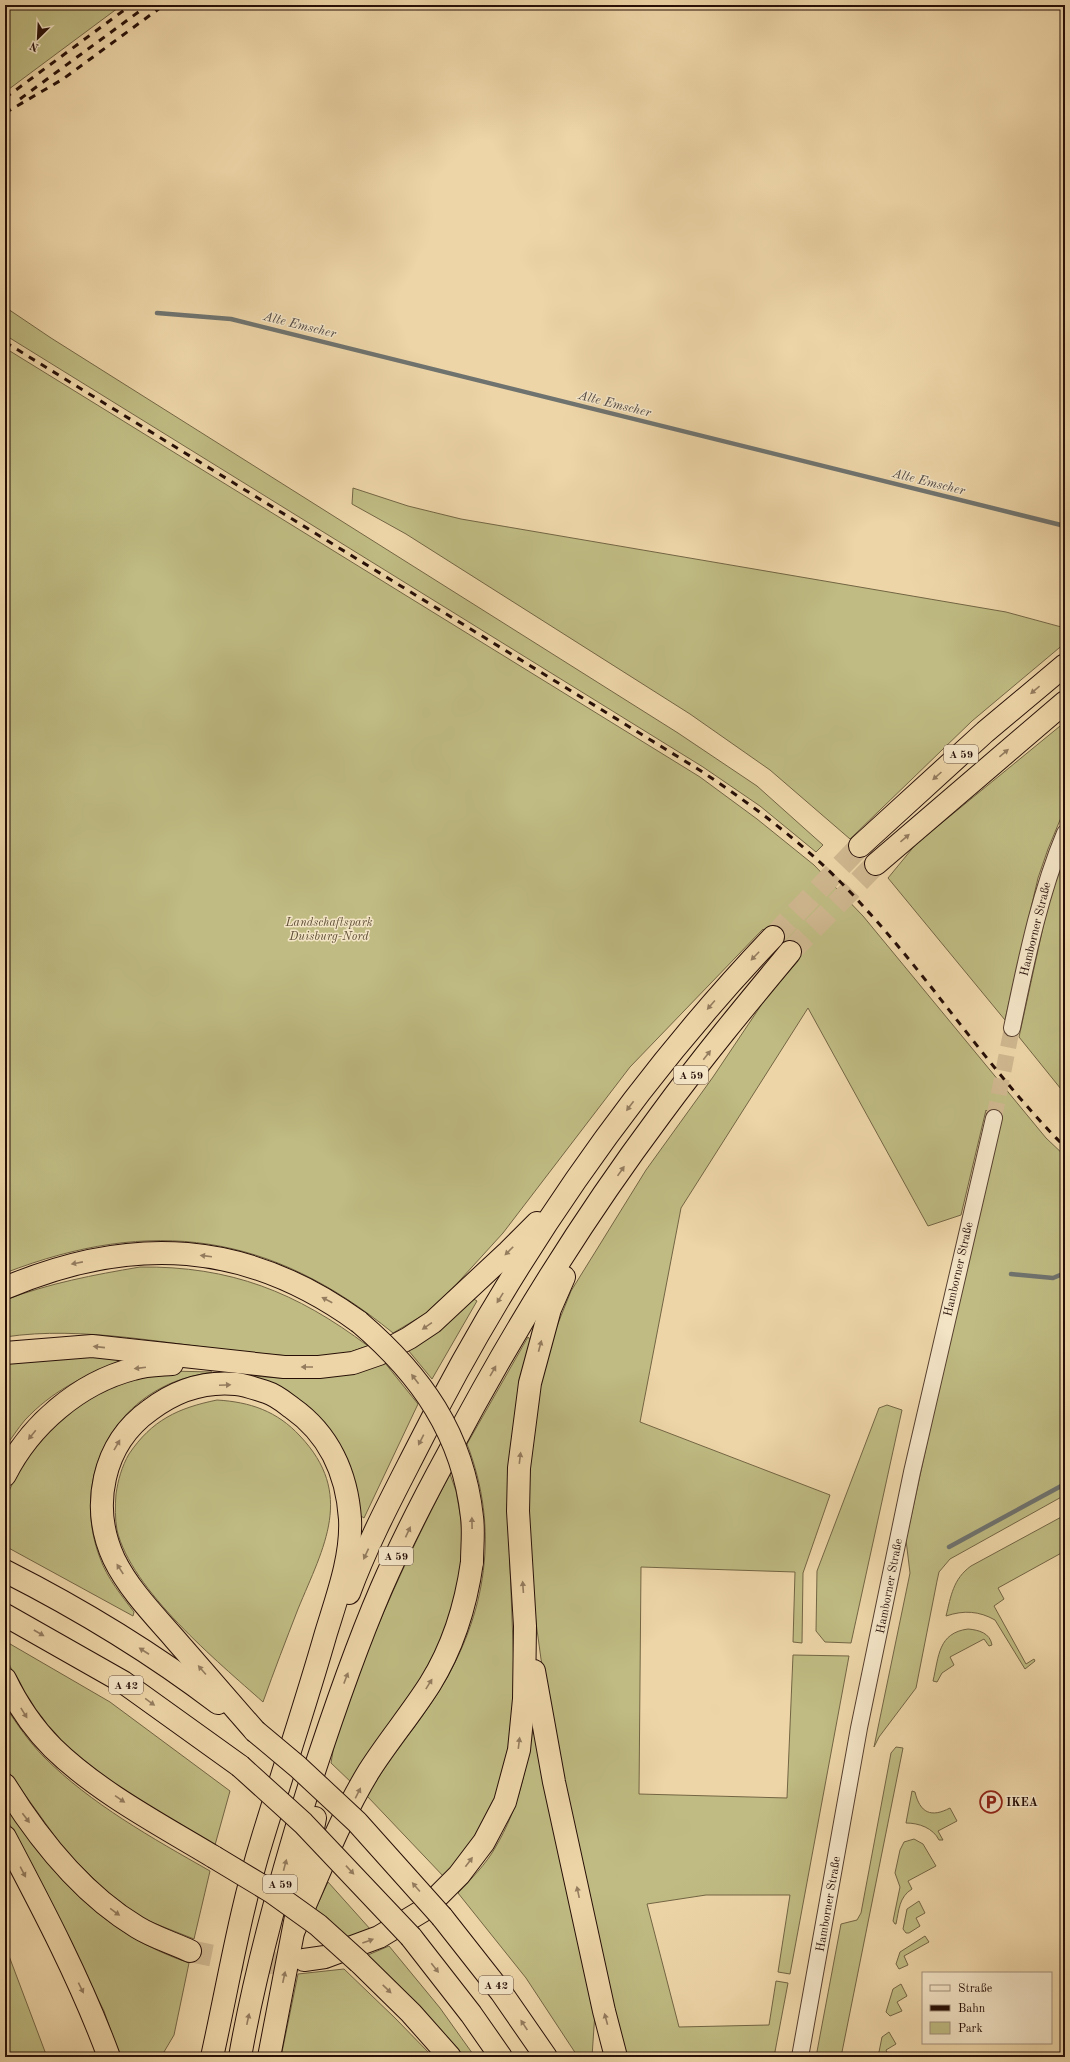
<svg xmlns="http://www.w3.org/2000/svg" width="1070" height="2062" font-family="'Old Standard TT',serif">
<style>
.green{fill:#bfbb82;stroke:#736544}
.lines{fill:none;stroke-linecap:round;stroke-linejoin:round}
.stream{stroke:#6f736f;stroke-width:4.5}
.minor-tunnel{stroke:#cfb78f;stroke-width:16;stroke-dasharray:16 8;stroke-linecap:butt}
.highway-tunnel{stroke:#cfb78f;stroke-width:22;stroke-dasharray:22 11;stroke-linecap:butt}
.minor-casing{stroke:#58402f;stroke-width:18}
.highway-casing{stroke:#270f07;stroke-width:24}
.minor{stroke:#f3e4c6;stroke-width:16}
.highway{stroke:#edd5a7;stroke-width:22}
.rail{stroke:#270f07;stroke-width:3;stroke-dasharray:7 7;stroke-linecap:butt}
.highway-bridge-casing{stroke:#270f07;stroke-width:24;stroke-linecap:butt}
.highway-bridge{stroke:#edd5a7;stroke-width:22}
.oneway{fill:#947c5f}
.labels{text-anchor:middle;stroke-width:3;stroke-linejoin:round;paint-order:stroke}
.shield{fill:#f3e4c6;stroke:#644f40;stroke-width:1}
.shield-label{font-size:11px;font-weight:bold;fill:#270f07}
.park-label{font-size:12px;font-style:italic;fill:#5c4b32;stroke:#f3e4c6}
.street-label{font-size:12px;fill:#270f07;stroke:#f3e4c6}
.poi-label{font-size:12px;font-weight:bold;fill:#270f07;stroke:#f3e4c6;text-anchor:start}
.water-label{font-size:13px;font-style:italic;fill:#514944;stroke:#f3e4c6}
</style>
<rect width="100%" height="100%" fill="#edd5a7"/>
<filter id="stains"><feTurbulence type="fractalNoise" baseFrequency=".005" numOctaves="4"/><feColorMatrix values="0 0 0 0 .2 0 0 0 0 .09 0 0 0 0 .02 0 0 0 .5 -.17"/></filter>
<radialGradient id="worn" r=".72"><stop offset=".6" stop-color="#630" stop-opacity="0"/><stop offset="1" stop-color="#630" stop-opacity=".3"/></radialGradient>
<g class="green">
<polygon points="5,5 122,5 5,92"/>
<polygon points="5,307 51,338 678,733 757,786 823,845 816,852 760,806 703,767 5,335"/>
<path d="M5,348L700,777L757,819L814,865L863,916L1046,1138L1065,1156V1495L950,1559L939,1572L937,1581L916,1688L879,1737L874,1747L910,1573L906,1540L953,1323L1000,1126L986,1110L961,1215L928,1226L808,1008L681,1208L640,1422L830,1495L803,1573L802,1643L793,1642L795,1572L641,1567L639,1794L787,1798L793,1655L849,1656L790,1974L778,1972L790,1895H706L647,1904L679,2027L769,2025L776,1981L788,1983L774,2057H626L607,1983L560,1765L541,1659L523,1527L528,1433L549,1346L571,1291L646,1170L713,1077L766,998L798,961L763,929L630,1067L503,1233L452,1289L425,1314L393,1333C271,1233 152,1216 5,1273Z"/>
<polygon points="353,488 408,506 461,519 1006,612 1065,628 1065,643 972,721 850,839 770,770 690,714 406,534 352,504"/>
<polygon points="1065,722 1065,808 1048,849 1038,878 1005,1020 888,878 916,844"/>
<polygon points="1065,851 1065,1094 1019,1037 1054,877"/>
<path d="M140,1267C231,1266 296,1292 368,1346C360,1348 352,1352 344,1354C313,1360 279,1355 247,1352C170,1345 83,1325 5,1337V1300C50,1283 93,1275 140,1267Z"/>
<polygon points="472,1298 477,1301 432,1379 408,1350"/>
<path d="M528,1337L533,1343L508,1512L515,1697L508,1749L496,1796L477,1837L445,1878L367,1796C388,1759 417,1727 439,1691C487,1614 500,1529 467,1444Z"/>
<path d="M91,1357L118,1359L119,1363C84,1375 51,1392 25,1420C18,1428 12,1438 5,1447V1363L22,1360Z"/>
<path d="M385,1363L418,1404L364,1518L358,1514L337,1441L321,1419L304,1403L281,1388L246,1375C296,1381 337,1380 385,1363Z"/>
<path d="M170,1371L212,1372C196,1375 178,1379 163,1387C100,1419 75,1493 100,1558C107,1578 122,1596 134,1612L133,1616L5,1546V1500L7,1495L21,1466L42,1436L72,1409L104,1388L134,1376Z"/>
<path d="M217,1400C250,1402 277,1411 300,1436C355,1494 324,1546 298,1609C286,1640 274,1671 263,1702C218,1662 131,1590 117,1530C115,1519 115,1506 116,1494C118,1480 122,1466 129,1454C152,1420 178,1408 217,1400Z"/>
<polygon points="887,1405 902,1410 851,1643 825,1642 816,1631 817,1571 879,1408"/>
<path d="M450,1474L456,1491L461,1519L463,1559L447,1633L423,1679L353,1784L331,1763C336,1727 350,1695 363,1662C389,1597 418,1535 450,1474Z"/>
<path d="M1065,1515V1551L998,1588L1004,1599L994,1606L1026,1664L1034,1659L1035,1661L1025,1669L995,1620C979,1611 964,1610 946,1616C951,1596 953,1579 971,1566Z"/>
<path d="M968,1629C979,1630 990,1633 992,1645L989,1646L984,1639L950,1657L954,1665L942,1673L937,1682L933,1681C939,1656 938,1633 968,1629Z"/>
<path d="M5,1641L110,1702L230,1791L215,1845C144,1803 53,1760 17,1681C10,1667 5,1656 5,1641Z"/>
<path d="M5,1706C17,1724 29,1742 44,1757C91,1804 152,1838 210,1871L194,1939L141,1918L105,1890L64,1849L5,1767Z"/>
<path d="M533,1719L595,2012L592,2057H578L526,1978L458,1893C471,1879 486,1864 495,1848C520,1806 527,1767 533,1719Z"/>
<polygon points="896,1747 903,1748 841,2057 816,2057 841,1924 857,1920 861,1913 891,1753"/>
<path d="M912,1791L915,1792C920,1813 931,1818 950,1808L957,1821L938,1831L943,1840H939C933,1828 919,1823 906,1823Z"/>
<path d="M5,1805C53,1878 104,1934 189,1963L174,2035L161,2057H120L104,2011L5,1815Z"/>
<path d="M914,1839L923,1844L936,1866L908,1881L912,1889C899,1897 899,1910 896,1924H895L893,1921L900,1887L895,1873L900,1850L904,1842Z"/>
<polygon points="328,1882 371,1930 350,1939 315,1910"/>
<polygon points="919,1901 925,1913 916,1918 920,1926 909,1933 906,1933 903,1929 907,1909"/>
<polygon points="925,1936 929,1942 904,1956 908,1965 899,1969 896,1964 900,1952"/>
<polygon points="5,1946 6,1948 47,2057 5,2057"/>
<polygon points="389,1946 440,2008 475,2057 459,2057 425,2017 368,1955"/>
<polygon points="344,1969 395,2018 433,2057 281,2057 298,1974"/>
<polygon points="901,1984 907,1996 897,2002 902,2011 890,2016 886,2012 893,1989"/>
<polygon points="889,2032 896,2044 886,2050 889,2057 878,2057 882,2037"/>
</g>
<g class="lines">
<g class="stream">
<polyline points="157,313 231,319 1065,526"/>
<polyline points="1011,1274 1053,1278 1065,1273"/>
<polyline points="949,1547 1063,1485 1065,1480"/>
</g>
<polyline class="minor-tunnel" points="994,1118 1012,1028"/>
<g class="highway-tunnel">
<polyline points="773,937 860,846"/>
<polyline points="790,952 876,864"/>
<polyline points="190,1951 229,1959 273,1963 304,1960"/>
</g>
<g class="minor-casing">
<g id="minor">
<path d="M1012,1028C1026,962 1039,895 1065,833"/>
<polyline points="800,2057 859,1728 912,1472 994,1118"/>
</g>
</g>
<g class="highway-casing">
<g id="highway">
<polyline points="860,846 985,732 1065,665"/>
<polyline points="876,864 1065,702"/>
<path d="M5,1288C132,1234 246,1240 359,1322"/>
<polyline points="5,1353 92,1346 284,1367 319,1367 353,1363 379,1354 409,1338 433,1322 508,1252 537,1223"/>
<path d="M5,1475C30,1425 79,1383 133,1369C145,1365 159,1365 172,1364"/>
<path d="M5,1571C80,1609 151,1652 218,1703"/>
<path d="M349,1593C367,1544 392,1497 416,1450C509,1264 630,1087 773,937"/>
<polyline points="5,1615 123,1682 240,1766"/>
<polyline points="534,1671 554,1782 604,2011 616,2057"/>
<path d="M5,1679C17,1704 33,1728 53,1748C98,1792 161,1825 214,1857"/>
<path d="M5,1785C39,1840 81,1893 137,1927C153,1937 173,1943 190,1951"/>
<path d="M5,1837C43,1909 81,1981 109,2057"/>
<polyline points="442,1917 501,1992 546,2057"/>
<path d="M294,1930C318,1877 339,1820 369,1771C388,1741 411,1714 430,1684C453,1647 466,1605 472,1562"/>
<polyline points="411,1937 471,2014 501,2057"/>
<polyline points="304,1960 325,1957 379,1937 424,1910 459,1875 484,1842 505,1802 519,1750 524,1699 525,1626 518,1511 519,1468 530,1383 550,1309 564,1277"/>
<polyline points="359,1962 411,2013 450,2057"/>
<path d="M212,2057C228,1985 240,1911 262,1840C283,1771 306,1703 326,1633C337,1597 352,1557 350,1519C347,1474 329,1434 292,1408C284,1402 276,1395 266,1392C256,1389 246,1385 236,1384C204,1381 175,1391 150,1410C102,1444 90,1507 114,1559C128,1588 153,1614 174,1638C201,1669 228,1700 255,1731"/>
<path d="M240,2057C256,1966 281,1877 308,1790C330,1722 353,1654 381,1589C401,1543 424,1498 448,1454C510,1336 581,1221 661,1114C702,1058 746,1005 790,952"/>
<polyline points="269,2057 315,1818"/>
</g>
</g>
<use href="#minor" class="minor"/>
<use href="#highway" class="highway"/>
<g class="rail">
<polyline points="5,98 131,5"/>
<polyline points="20,99 148,5"/>
<polyline points="5,113 63,79 164,5"/>
<path d="M5,342L701,771C760,810 816,853 863,906C934,983 991,1073 1065,1147"/>
</g>
<g class="highway-bridge-casing">
<g id="highway-bridge">
<path d="M359,1322C421,1375 463,1434 472,1517C474,1532 472,1547 472,1562"/>
<polyline points="255,1731 298,1767 357,1822 442,1917"/>
<polyline points="240,1766 303,1823 411,1937"/>
<polyline points="214,1857 272,1892 318,1925 359,1962"/>
</g>
</g>
<use href="#highway-bridge" class="highway-bridge"/>
</g>
<defs><path id="oneway-solid" d="M-6-.8H1V-3.2L6.5 0L1 3.2V.8H-6Z"/></defs>
<g class="oneway">
<use href="#oneway-solid" transform="translate(1035 690) rotate(140)"/>
<use href="#oneway-solid" transform="translate(1004 753) rotate(-40)"/>
<use href="#oneway-solid" transform="translate(937 776) rotate(138)"/>
<use href="#oneway-solid" transform="translate(905 838) rotate(-41)"/>
<use href="#oneway-solid" transform="translate(755 956) rotate(134)"/>
<use href="#oneway-solid" transform="translate(711 1005) rotate(131)"/>
<use href="#oneway-solid" transform="translate(707 1055) rotate(-52)"/>
<use href="#oneway-solid" transform="translate(630 1106) rotate(127)"/>
<use href="#oneway-solid" transform="translate(621 1171) rotate(-55)"/>
<use href="#oneway-solid" transform="translate(509 1251) rotate(135)"/>
<use href="#oneway-solid" transform="translate(206 1256) rotate(-173)"/>
<use href="#oneway-solid" transform="translate(77 1263) rotate(169)"/>
<use href="#oneway-solid" transform="translate(500 1298) rotate(122)"/>
<use href="#oneway-solid" transform="translate(327 1300) rotate(-152)"/>
<use href="#oneway-solid" transform="translate(427 1326) rotate(145)"/>
<use href="#oneway-solid" transform="translate(540 1346) rotate(-75)"/>
<use href="#oneway-solid" transform="translate(99 1347) rotate(-174)"/>
<use href="#oneway-solid" transform="translate(307 1367) rotate(180)"/>
<use href="#oneway-solid" transform="translate(140 1368) rotate(173)"/>
<use href="#oneway-solid" transform="translate(493 1371) rotate(-60)"/>
<use href="#oneway-solid" transform="translate(415 1379) rotate(-127)"/>
<use href="#oneway-solid" transform="translate(225 1385) rotate(-2)"/>
<use href="#oneway-solid" transform="translate(32 1435) rotate(129)"/>
<use href="#oneway-solid" transform="translate(421 1440) rotate(117)"/>
<use href="#oneway-solid" transform="translate(117 1445) rotate(-60)"/>
<use href="#oneway-solid" transform="translate(520 1458) rotate(-83)"/>
<use href="#oneway-solid" transform="translate(472 1523) rotate(-91)"/>
<use href="#oneway-solid" transform="translate(408 1532) rotate(-65)"/>
<use href="#oneway-solid" transform="translate(366 1554) rotate(115)"/>
<use href="#oneway-solid" transform="translate(120 1569) rotate(-123)"/>
<use href="#oneway-solid" transform="translate(523 1587) rotate(-94)"/>
<use href="#oneway-solid" transform="translate(39 1633) rotate(30)"/>
<use href="#oneway-solid" transform="translate(144 1651) rotate(-147)"/>
<use href="#oneway-solid" transform="translate(202 1670) rotate(-131)"/>
<use href="#oneway-solid" transform="translate(346 1678) rotate(-69)"/>
<use href="#oneway-solid" transform="translate(429 1684) rotate(-58)"/>
<use href="#oneway-solid" transform="translate(150 1702) rotate(36)"/>
<use href="#oneway-solid" transform="translate(24 1713) rotate(58)"/>
<use href="#oneway-solid" transform="translate(519 1743) rotate(-83)"/>
<use href="#oneway-solid" transform="translate(358 1793) rotate(-63)"/>
<use href="#oneway-solid" transform="translate(120 1799) rotate(34)"/>
<use href="#oneway-solid" transform="translate(26 1818) rotate(53)"/>
<use href="#oneway-solid" transform="translate(469 1862) rotate(-53)"/>
<use href="#oneway-solid" transform="translate(285 1865) rotate(-75)"/>
<use href="#oneway-solid" transform="translate(350 1870) rotate(47)"/>
<use href="#oneway-solid" transform="translate(23 1872) rotate(62)"/>
<use href="#oneway-solid" transform="translate(416 1887) rotate(-131)"/>
<use href="#oneway-solid" transform="translate(578 1892) rotate(-102)"/>
<use href="#oneway-solid" transform="translate(115 1912) rotate(36)"/>
<use href="#oneway-solid" transform="translate(368 1941) rotate(-20)"/>
<use href="#oneway-solid" transform="translate(435 1968) rotate(52)"/>
<use href="#oneway-solid" transform="translate(284 1977) rotate(-78)"/>
<use href="#oneway-solid" transform="translate(81 1988) rotate(64)"/>
<use href="#oneway-solid" transform="translate(387 1989) rotate(44)"/>
<use href="#oneway-solid" transform="translate(248 2019) rotate(-78)"/>
<use href="#oneway-solid" transform="translate(606 2019) rotate(-105)"/>
<use href="#oneway-solid" transform="translate(524 2025) rotate(-124)"/>
</g>
<defs>
<g id="parking-ring" transform="scale(1.15)"><circle r="9.5" fill="#f3e4c6" stroke="#8f2418" stroke-width="1.5"/><path d="M-3.5-5.5H1a3.5 3.5 0 0 1 0 7H-1V5.5H-3.5ZM-1-3.4V-.6H.8a1.4 1.4 0 0 0 0-2.8Z" fill="#8f2418"/></g>
</defs>
<g fill-rule="evenodd">
<use href="#parking-ring" x="991" y="1802"/>
</g>
<g class="labels">
<g class="shield">
<rect x="944" y="745" width="34" height="18" rx="3"/>
<rect x="674" y="1066" width="34" height="18" rx="3"/>
<rect x="379" y="1547" width="34" height="18" rx="3"/>
<rect x="109" y="1676" width="34" height="18" rx="3"/>
<rect x="263" y="1875" width="34" height="18" rx="3"/>
<rect x="479" y="1976" width="34" height="18" rx="3"/>
</g>
<g class="shield-label">
<text x="961" y="758">A 59</text>
<text x="691" y="1079">A 59</text>
<text x="396" y="1560">A 59</text>
<text x="126" y="1689">A 42</text>
<text x="280" y="1888">A 59</text>
<text x="496" y="1989">A 42</text>
</g>
<g class="park-label">
<text x="329" y="926">Landschaftspark<tspan x="329" dy="14">Duisburg-Nord</tspan></text>
</g>
<g class="street-label">
<text transform="translate(1035 929) rotate(-76)" y="4">Hamborner Straße</text>
<text transform="translate(958 1269) rotate(-77)" y="4">Hamborner Straße</text>
<text transform="translate(889 1586) rotate(-79)" y="4">Hamborner Straße</text>
<text transform="translate(828 1904) rotate(-80)" y="4">Hamborner Straße</text>
</g>
<g class="poi-label">
<text x="1006" y="1806">IKEA</text>
</g>
<g class="water-label">
<text transform="translate(300 324) rotate(14)" y="5">Alte Emscher</text>
<text transform="translate(615 403) rotate(14)" y="5">Alte Emscher</text>
<text transform="translate(929 481) rotate(14)" y="5">Alte Emscher</text>
</g>
</g>
<rect width="1070" height="2062" fill="none" stroke="#edd5a7" stroke-width="20"/>
<rect x="6" y="6" width="1058" height="2050" fill="none" stroke="#270f07" stroke-width="2"/>
<rect x="10" y="10" width="1050" height="2042" fill="none" stroke="#270f07"/>
<rect x="922" y="1972" width="130" height="72" fill="#f3e4c6" stroke="#a18f7a"/>
<rect x="930" y="1985" width="20" height="6" fill="#f3e4c6" stroke="#a18f7a"/>
<text x="958" y="1992" font-size="12" fill="#270f07">Straße</text>
<rect x="930" y="2005" width="20" height="6" fill="#270f07" stroke="#a18f7a"/>
<text x="958" y="2012" font-size="12" fill="#270f07">Bahn</text>
<rect x="930" y="2022" width="20" height="12" fill="#bfbb82" stroke="#a18f7a"/>
<text x="958" y="2032" font-size="12" fill="#270f07">Park</text>
<g transform="translate(38 38) rotate(204)" stroke="#f3e4c6" stroke-width="3" paint-order="stroke">
<path d="M0-3L7 15L0 10L-7 15Z" fill="#270f07"/>
<text y="-6" font-size="11" font-weight="bold" text-anchor="middle" fill="#270f07">N</text>
</g>
<rect width="100%" height="100%" filter="url(#stains)"/>
<rect width="100%" height="100%" fill="url(#worn)"/>
</svg>
